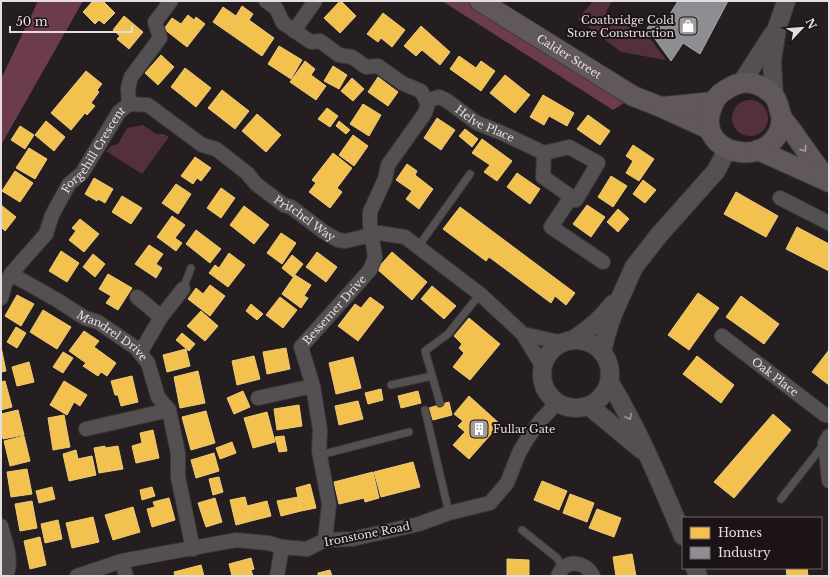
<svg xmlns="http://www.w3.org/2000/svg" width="830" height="577" font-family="'Libre Baskerville',serif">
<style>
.green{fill:#54303d}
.forest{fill:#6c3b4c}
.homes{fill:#f2c14e;stroke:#eeca7a}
.industry{fill:#8d8d92;stroke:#a7a5a9}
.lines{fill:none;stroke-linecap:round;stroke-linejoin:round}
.service-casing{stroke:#3c3839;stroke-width:9}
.minor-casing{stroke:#3c3839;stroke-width:16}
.tertiary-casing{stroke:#3c3839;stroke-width:20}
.secondary-casing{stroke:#3c3839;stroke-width:22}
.service{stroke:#545051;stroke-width:7}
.minor{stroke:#545051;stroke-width:14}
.tertiary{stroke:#545051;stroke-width:18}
.secondary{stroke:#60585b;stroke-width:20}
.oneway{stroke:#a9a2a4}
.oneway2{stroke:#9c9798}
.labels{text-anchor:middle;stroke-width:4;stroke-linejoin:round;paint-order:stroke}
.poi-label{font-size:11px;fill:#e5dee0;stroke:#1c1316;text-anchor:end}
.street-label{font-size:11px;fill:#e5dee0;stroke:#1c1316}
</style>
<rect width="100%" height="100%" fill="#241e20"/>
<g class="green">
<polygon points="593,1 612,1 606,12 641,35 646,33 666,60 621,52 578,19"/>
<circle cx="750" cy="118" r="18"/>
<polygon points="143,125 156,134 163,134 169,137 142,174 106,151 111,146 118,144 127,128"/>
</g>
<g class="forest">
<polygon points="38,1 83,1 1,145 1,79"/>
<polygon points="442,1 472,1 624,103 613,110"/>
</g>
<g class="homes">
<polygon points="93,1 103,1 115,13 104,24 99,20 95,24 83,12"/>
<polygon points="340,1 341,1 356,16 340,33 324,18"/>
<polygon points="242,6 253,14 249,20 274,38 262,56 213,22 223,7 236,16"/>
<polygon points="383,13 405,30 392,47 381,38 378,42 367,34"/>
<polygon points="188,15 194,20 196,17 205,24 187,47 164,29 172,18 181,24"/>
<polygon points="124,16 143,32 129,49 117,39 120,36 113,30"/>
<polygon points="421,26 450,52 440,65 422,50 416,56 404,46"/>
<polygon points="279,46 302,60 291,79 268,64"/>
<polygon points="161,55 174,67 158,85 145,73"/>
<polygon points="459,56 476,68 481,61 495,71 481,91 450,69"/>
<polygon points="305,61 315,69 311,75 326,86 316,100 290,82"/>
<polygon points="333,66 347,75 339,89 324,81"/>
<polygon points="185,68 211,88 196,107 171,87"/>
<polygon points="86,71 102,84 97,90 99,92 91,103 95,106 87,115 85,113 71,130 51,113"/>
<polygon points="505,75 530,95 515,113 490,93"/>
<polygon points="378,77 398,92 388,106 368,92"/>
<polygon points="352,78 364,89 353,101 341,91"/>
<polygon points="222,90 249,111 235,129 208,108"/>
<polygon points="543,95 574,113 567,126 549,116 544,125 530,117"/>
<polygon points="363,104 381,115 369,136 350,124"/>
<polygon points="327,108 338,116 330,127 318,119"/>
<polygon points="257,114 281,135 266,152 242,131"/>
<polygon points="588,115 610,131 600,145 577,129"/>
<polygon points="437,118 455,130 441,150 424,138"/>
<polygon points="46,121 65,137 54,151 35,135"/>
<polygon points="339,121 350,130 346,134 336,126"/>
<polygon points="20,126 34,135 25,149 11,140"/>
<polygon points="465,129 478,139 472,147 459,136"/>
<polygon points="353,135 368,146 354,166 339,155"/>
<polygon points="482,139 512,161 497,181 484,172 490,165 472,153"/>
<polygon points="633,145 654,159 639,181 626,173 633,161 626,156"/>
<polygon points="29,148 47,159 35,179 16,168"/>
<polygon points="333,153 352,168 337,188 342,192 330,208 309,192 316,183 312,180"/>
<polygon points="195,157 211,168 201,181 197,178 193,184 181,176"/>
<polygon points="407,164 417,171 415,175 433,189 419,209 406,199 412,191 396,180"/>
<polygon points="15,171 33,183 20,202 2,191"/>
<polygon points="517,173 540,189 530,204 507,187"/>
<polygon points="611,176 627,186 613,207 598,197"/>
<polygon points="94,178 113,189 105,203 98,199 97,201 85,194"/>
<polygon points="643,180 656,190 645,203 633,194"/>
<polygon points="176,184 191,194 178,214 162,203"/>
<polygon points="221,188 235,198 221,218 207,208"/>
<polygon points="736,192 778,216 766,237 724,214"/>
<polygon points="122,196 142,208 131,224 112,212"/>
<polygon points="1,205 16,217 5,231 1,227"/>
<polygon points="587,205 605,217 591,237 573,224"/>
<polygon points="244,206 269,225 254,244 230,225"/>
<polygon points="460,207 575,293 566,305 555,296 551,303 489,257 486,261 443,229"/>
<polygon points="618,209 629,219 618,232 607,222"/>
<polygon points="172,216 185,225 175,238 182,243 176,251 157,237"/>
<polygon points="80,219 99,234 84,252 69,240 76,231 72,228"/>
<polygon points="797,227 829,244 829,271 786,249"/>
<polygon points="196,230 221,249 210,263 186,244"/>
<polygon points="281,233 296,243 282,264 267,253"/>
<polygon points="149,245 163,254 156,264 162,268 156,278 135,264"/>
<polygon points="61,251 79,263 67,282 49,271"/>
<polygon points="317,252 337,267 326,282 306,267"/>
<polygon points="392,252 427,282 412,300 377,269"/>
<polygon points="229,253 245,265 228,287 209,273 215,265 219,268"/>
<polygon points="93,254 105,264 95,277 83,267"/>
<polygon points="292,255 303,264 293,277 282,268"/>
<polygon points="108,274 132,288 118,310 106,303 111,296 99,289"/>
<polygon points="295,275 311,285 304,296 308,298 301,308 282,294"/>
<polygon points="210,285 225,296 210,316 188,299 196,288 203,294"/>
<polygon points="432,286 456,306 444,319 421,299"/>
<polygon points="698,293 719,308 689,350 668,335"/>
<polygon points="17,295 34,304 21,326 5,316"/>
<polygon points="741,296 779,324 764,344 726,317"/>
<polygon points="280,297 297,310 283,328 266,315"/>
<polygon points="370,297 384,307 358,341 338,326 355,304 361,308"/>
<polygon points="251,304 263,314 257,320 246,311"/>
<polygon points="43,310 71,327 57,349 30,332"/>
<polygon points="201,311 218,326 205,341 187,326"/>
<polygon points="469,318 500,344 470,380 453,367 464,353 459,348 462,344 454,336"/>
<polygon points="16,327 26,333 17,348 7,342"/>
<polygon points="84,331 99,341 94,347 116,363 107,376 101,372 98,376 83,366 86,363 69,351"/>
<polygon points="182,333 195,344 189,351 176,340"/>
<polygon points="1,347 6,371 1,372"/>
<polygon points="286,348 290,369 267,374 263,352"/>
<polygon points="186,349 190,366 167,372 163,355"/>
<polygon points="829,350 829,385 812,372"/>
<polygon points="63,352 73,358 63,373 53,367"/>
<polygon points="254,356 260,379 237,385 232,361"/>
<polygon points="697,356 734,385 721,403 683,374"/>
<polygon points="353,357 361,388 336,394 329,363"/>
<polygon points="29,362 34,382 17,386 12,367"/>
<polygon points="198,371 205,403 180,408 174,377"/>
<polygon points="132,376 138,402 121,406 118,395 115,395 111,381"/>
<polygon points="5,381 12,407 1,410 1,382"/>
<polygon points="64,381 87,395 80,406 74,402 67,415 50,405"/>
<polygon points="381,389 383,400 368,404 365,393"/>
<polygon points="243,391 250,407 234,414 227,398"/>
<polygon points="418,391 421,403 401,408 398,396"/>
<polygon points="469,396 500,424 469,459 453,445 465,432 458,426 463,421 454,414"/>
<polygon points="358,401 363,419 339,425 335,406"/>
<polygon points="449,402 452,415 433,420 429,408"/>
<polygon points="299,405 302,426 277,430 274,409"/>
<polygon points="18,410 24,435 3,439 1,429 1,414"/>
<polygon points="206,411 215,443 191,450 182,417"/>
<polygon points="267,412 275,442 253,448 244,418"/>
<polygon points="773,414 791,430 734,498 714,482"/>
<polygon points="64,415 70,447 53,450 48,418"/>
<polygon points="153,430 159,458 136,463 132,446 142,443 140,433"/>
<polygon points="24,436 30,461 10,466 4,441"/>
<polygon points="284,436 287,451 279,452 275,437"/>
<polygon points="232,442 236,453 220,459 216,448"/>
<polygon points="105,446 105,448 118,446 123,469 99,473 94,448"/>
<polygon points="76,450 78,459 92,456 96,475 69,481 63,454"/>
<polygon points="214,453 219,471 196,478 191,460"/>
<polygon points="413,462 420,487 381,497 374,472"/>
<polygon points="27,469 32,494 11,497 7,472"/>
<polygon points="373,472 379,498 365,502 364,498 339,504 334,482"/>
<polygon points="219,477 223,492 213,495 209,479"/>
<polygon points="542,481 567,491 559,510 534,500"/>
<polygon points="310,484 316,508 301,511 296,488"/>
<polygon points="52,487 55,499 39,503 36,491"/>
<polygon points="152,487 155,496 142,500 140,490"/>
<polygon points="570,494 594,503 587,522 563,513"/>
<polygon points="245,497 251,521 236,525 230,500"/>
<polygon points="298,497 301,511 281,516 277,501"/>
<polygon points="169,498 175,520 152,527 147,509 155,507 153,502"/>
<polygon points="215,498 222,522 206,527 198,503"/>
<polygon points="32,501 37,528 20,531 15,504"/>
<polygon points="267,501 271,516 251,521 247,506"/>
<polygon points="133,507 140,532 113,540 105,515"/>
<polygon points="597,509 621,518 614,537 589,528"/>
<polygon points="93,517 99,542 72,548 66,523"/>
<polygon points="58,520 62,539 45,543 41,524"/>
<polygon points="40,537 46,565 30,569 24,541"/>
<polygon points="632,554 636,576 616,576 613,557"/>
<polygon points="251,558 254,569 251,570 253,576 232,576 229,564"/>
<polygon points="507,559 529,560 529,576 507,576"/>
<polygon points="201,565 204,576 175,576 174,572"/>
<polygon points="786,568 807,568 808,576 787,576"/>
<polygon points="330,570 332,576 318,576 318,573"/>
</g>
<polygon class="industry" points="678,1 728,1 700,54 683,43 671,61 647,28 654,22 662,27"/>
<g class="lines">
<g class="service-casing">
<g id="service">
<polyline points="418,247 470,174"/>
<polyline points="183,289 191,268"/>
<polyline points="391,385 432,376"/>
<polyline points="440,403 425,351 448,334 480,294"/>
<polyline points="425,410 449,513"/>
<polyline points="320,455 409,432"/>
<polyline points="781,499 824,444"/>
<polyline points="522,530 557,558 563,568"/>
</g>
</g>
<g class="minor-casing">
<g id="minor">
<polyline points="294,31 315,1"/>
<path id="s1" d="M426,101L439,97L446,100L477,123L502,133L544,153"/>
<path id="s2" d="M129,104L148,105L202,145L216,149L247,173L256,184L284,205L291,207L324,232L338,240L346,241L379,233L405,237L480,294L523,334L543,367"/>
<polyline points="129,104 128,88 131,77 160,38 155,22 171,1"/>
<polygon points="569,147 598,163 576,200 543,177 544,153"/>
<polyline points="571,197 551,227 603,262"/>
<polyline points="780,198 829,223"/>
<path id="s3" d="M11,274L57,300L85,318L98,322L136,348L148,363L158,397L169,410L178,453V477L193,549"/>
<polyline points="137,297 161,317"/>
<path id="s4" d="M1,298L5,284L11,274L22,261L46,234L52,215L69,184L82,173L119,112L129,104"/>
<polyline points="523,334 563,343"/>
<path id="s5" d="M722,336L825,415H829"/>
<polyline points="140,353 161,317 183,289"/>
<polyline points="313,386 320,430 319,451 329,504 325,540"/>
<path id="s6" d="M258,398L313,386L301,347L370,270L375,257L370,225V212L385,179L388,165L425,113L428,104L421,91L402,83L378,66L366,67L352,57L339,55L320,41L311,42L283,23L276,8L266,1"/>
<polyline points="86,429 169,410"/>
<polyline points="829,436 825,443 829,481"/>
<path d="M1,526C5,542 13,559 6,576"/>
<polyline points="122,561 126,576"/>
<polyline points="77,576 122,561 236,540 268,543 282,547 307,549 325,540 352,539 419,524 449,513 490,503 507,483 519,453 527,439 541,420 557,403"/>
<polyline points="277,576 282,547"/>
<path d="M558,576C565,558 585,561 593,576"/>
</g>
</g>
<g class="tertiary-casing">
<g id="tertiary">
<polyline points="742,82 773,34"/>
<polyline points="774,97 772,61 777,28 786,1"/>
<path d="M573,340C588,330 602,319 613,304"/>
<circle cx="576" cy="374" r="34"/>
<polyline points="602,352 606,335 613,314 634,267 659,235 716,171 727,150"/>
<path d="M610,383C639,431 661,484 683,536"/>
<polyline points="589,406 642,450"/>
<polyline points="695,568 698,576"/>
</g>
</g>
<g class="secondary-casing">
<g id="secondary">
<path id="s7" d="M480,1L633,96L661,107L709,129"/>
<polyline points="663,107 714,102"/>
<path d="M782,117C781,121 781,125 780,129C765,170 696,153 711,110C713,103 717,95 724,91C734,84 744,80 755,84C762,86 768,90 773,95C779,101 779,111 782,118C786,124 791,129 795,135C806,151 817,166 829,182"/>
<polyline points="758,150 827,181"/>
</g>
</g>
<use href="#service" class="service"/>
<use href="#minor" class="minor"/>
<use href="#tertiary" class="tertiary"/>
<use href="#secondary" class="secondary"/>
</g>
<defs><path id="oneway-chevron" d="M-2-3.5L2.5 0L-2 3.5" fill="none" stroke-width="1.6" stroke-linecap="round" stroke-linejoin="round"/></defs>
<use class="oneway" href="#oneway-chevron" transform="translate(804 149) rotate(53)"/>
<use class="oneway2" href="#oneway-chevron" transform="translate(629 417) rotate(63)"/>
<defs>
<g id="shop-square" transform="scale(1)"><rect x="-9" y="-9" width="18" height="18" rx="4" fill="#a19b9d" stroke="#1c1316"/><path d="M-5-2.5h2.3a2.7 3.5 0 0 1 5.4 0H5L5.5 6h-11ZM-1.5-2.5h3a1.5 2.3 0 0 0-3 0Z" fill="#fff"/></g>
<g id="building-square" transform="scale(1)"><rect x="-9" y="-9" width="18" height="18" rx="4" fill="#a19b9d" stroke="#1c1316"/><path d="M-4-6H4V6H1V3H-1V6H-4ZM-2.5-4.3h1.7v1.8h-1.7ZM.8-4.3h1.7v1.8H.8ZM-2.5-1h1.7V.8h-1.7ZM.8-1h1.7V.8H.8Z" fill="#fff"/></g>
</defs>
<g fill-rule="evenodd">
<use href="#shop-square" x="688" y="26"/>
<use href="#building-square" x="479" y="429"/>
</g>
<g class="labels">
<g class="poi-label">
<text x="674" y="24">Coatbridge Cold<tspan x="674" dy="13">Store Construction</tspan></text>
<text x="493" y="433" text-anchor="start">Fullar Gate</text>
</g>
<g class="street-label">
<text dy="4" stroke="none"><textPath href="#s7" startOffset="105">Calder Street</textPath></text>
<text dy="4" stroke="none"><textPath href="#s1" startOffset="67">Helve Place</textPath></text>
<text dy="4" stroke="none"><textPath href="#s4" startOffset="177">Forgehill Crescent</textPath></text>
<text dy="4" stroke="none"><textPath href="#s2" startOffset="214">Pritchel Way</textPath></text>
<text dy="4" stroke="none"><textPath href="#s6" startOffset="147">Bessemer Drive</textPath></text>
<text dy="4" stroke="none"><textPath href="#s3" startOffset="119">Mandrel Drive</textPath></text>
<text dy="4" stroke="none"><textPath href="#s5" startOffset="67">Oak Place</textPath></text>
<text transform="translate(367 534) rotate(-11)" y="4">Ironstone Road</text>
</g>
</g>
<rect width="830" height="577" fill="none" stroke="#e5dee0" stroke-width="4"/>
<rect x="682" y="517" width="140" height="52" fill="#1c1316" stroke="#6c6467"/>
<rect x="690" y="527" width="20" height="12" fill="#f2c14e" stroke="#6c6467"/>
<text x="718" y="537" font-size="12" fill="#e5dee0">Homes</text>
<rect x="690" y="547" width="20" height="12" fill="#8d8d92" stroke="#6c6467"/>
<text x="718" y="557" font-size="12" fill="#e5dee0">Industry</text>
<g transform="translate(802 28) rotate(64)" stroke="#1c1316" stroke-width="3" paint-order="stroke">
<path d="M0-3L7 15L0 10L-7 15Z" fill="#e5dee0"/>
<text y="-6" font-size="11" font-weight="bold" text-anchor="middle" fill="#e5dee0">N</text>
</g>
<path d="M10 26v6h122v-6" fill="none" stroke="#e5dee0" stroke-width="2"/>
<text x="16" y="26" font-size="12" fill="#e5dee0" stroke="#1c1316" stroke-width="3" paint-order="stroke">50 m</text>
</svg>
